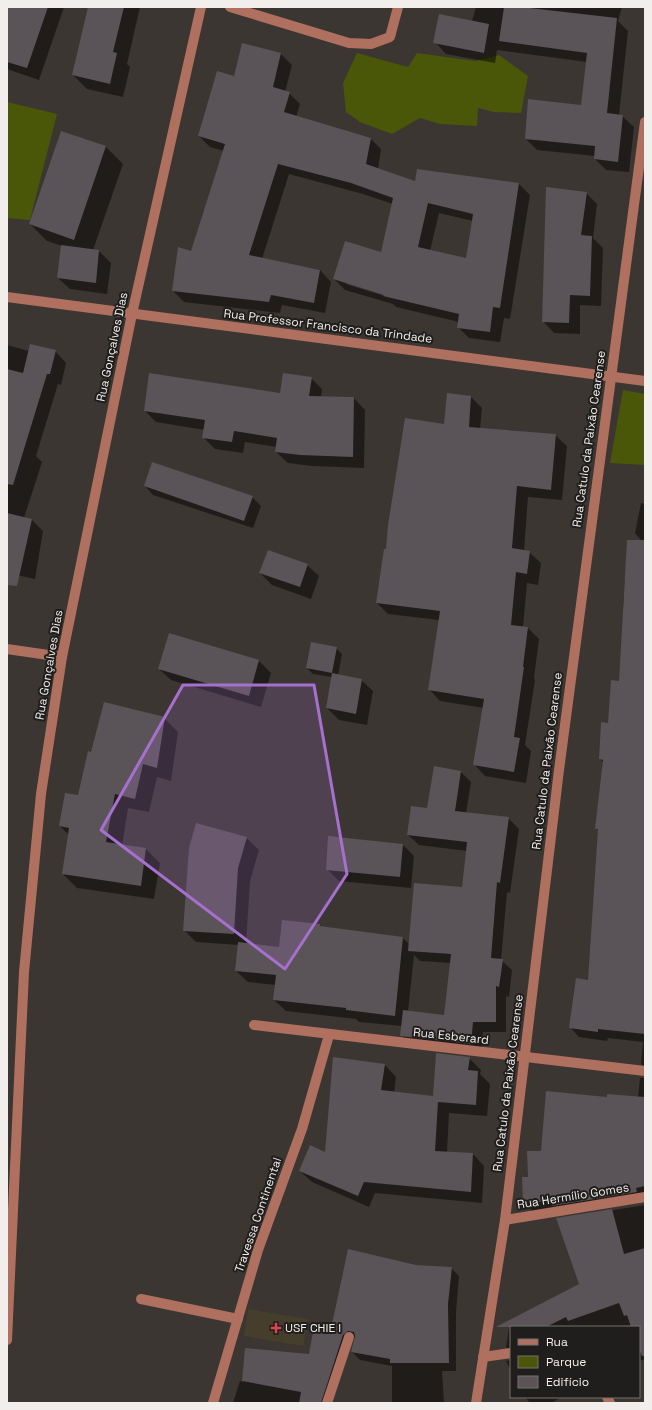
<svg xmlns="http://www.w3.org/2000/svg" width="652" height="1410" font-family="'Space Grotesk',sans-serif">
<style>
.medical{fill:#453e2c}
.green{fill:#4a5709}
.shadow{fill:#0007;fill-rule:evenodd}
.building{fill:#5a5357;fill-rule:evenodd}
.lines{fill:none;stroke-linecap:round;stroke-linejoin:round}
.minor{stroke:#af705f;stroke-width:10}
.marked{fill:#a570ce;fill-opacity:0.2;stroke:#a570ce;stroke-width:3;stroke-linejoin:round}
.health-dot{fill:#e0444e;stroke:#201e1c;stroke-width:1.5}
.labels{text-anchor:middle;stroke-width:4;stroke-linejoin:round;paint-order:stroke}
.street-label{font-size:12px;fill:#f2eeeb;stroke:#201e1c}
.poi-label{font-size:12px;fill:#f2eeeb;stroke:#201e1c;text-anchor:start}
</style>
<rect width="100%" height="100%" fill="#3b3631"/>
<polygon class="medical" points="248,1309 308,1319 303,1346 244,1336"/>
<g class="green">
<polygon points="357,53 408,67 417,53 475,61 499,55 528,76 521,113 494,112 478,108 477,126 440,124 420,118 392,134 360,122 346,112 343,83"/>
<polygon points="7,102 57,114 30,220 7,218"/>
<polygon points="623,390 645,394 645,465 610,463"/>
</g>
<g class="shadow">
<polygon points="7,7 64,7 39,80 7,69"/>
<polygon points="89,7 140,7 127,64 130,67 123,97 87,89 73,75"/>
<polygon points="476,7 622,7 618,21 628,31 619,115 622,116 634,127 629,172 606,170 595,159 595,156 537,150 526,139 582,106 587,62 497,50 495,63 446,54 435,42 472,21"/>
<path d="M281,54L292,65L285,92L289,93L300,104L296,117L370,138L381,149L378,169L416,183L519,184L530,195L510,319L504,318L500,342L469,338L458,327L459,322L396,307L393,304L345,290L334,279L381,253L393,204L363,194L289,174L262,259L320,270L331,282L325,313L282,305L280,313L184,302L173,291L192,252L224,151L210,147L199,136L235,77ZM439,213L473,221L467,260L430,251ZM346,282L389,295L388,297L346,284Z"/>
<polygon points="61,132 106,147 123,164 93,250 99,251 111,263 107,294 70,289 58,278 62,246 47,241 30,224"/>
<polygon points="586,193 597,204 593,238 603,248 601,306 580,305 580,334 554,333 543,321"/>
<polygon points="7,345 29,351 55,351 66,363 61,385 58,384 36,456 42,462 24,518 32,520 43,531 35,579 7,573"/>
<polygon points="311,378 322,389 321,397 354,398 365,410 364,468 312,466 288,463 276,452 277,447 245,442 243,453 215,449 203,437 205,430 156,422 145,411 281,394"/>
<polygon points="471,397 482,408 480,429 555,435 567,446 562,500 528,497 524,551 529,552 541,563 538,585 527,583 523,627 528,628 539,639 534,678 535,680 525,745 531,751 526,783 485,776 474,764 484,708 440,701 429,689 439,620 388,614 377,603 387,550 445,425"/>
<polygon points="145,486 252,497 261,506 253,528 153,495"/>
<polygon points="641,503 645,504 645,1067 641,1064 643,1042 608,1038 607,1041 579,1037 570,1027 589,981 599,831 597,829 603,762 600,759 620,682 625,609 623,607 625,578 639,579 641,540 635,533"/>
<polygon points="307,565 319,576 311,599 272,585 260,573"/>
<polygon points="169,635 259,661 271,673 261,707 171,680 159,669"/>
<polygon points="336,648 342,654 338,675 361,680 373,691 367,725 339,720 327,708 332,677 313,674 307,668"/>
<polygon points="164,718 178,732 171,781 157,777 149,812 128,808 122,846 146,849 160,863 154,899 77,888 63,874 69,835 60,826 78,797 92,753"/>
<path d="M461,772L471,782L466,813L508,818L519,829L510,893L507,892L501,960L512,970L509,997L506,996V1032H483L481,1054L412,1046L401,1035L402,1026L359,1022L356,1019L286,1011L274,1000L276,985L248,982L236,971L239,945L196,942L184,930L247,838L259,850L250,881L246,944L280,948L320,925L322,927L403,938L410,945L463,888L467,851L419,845L408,835ZM414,955L420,961L451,963L445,1016L408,1012Z"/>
<polygon points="402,844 414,856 411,888 339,881 327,869"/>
<polygon points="469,1058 481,1070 480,1074 490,1084 487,1116 449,1113 447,1153 473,1154 484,1166 482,1203 375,1193 369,1207 312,1182 300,1171 325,1153 385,1065 396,1077 394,1093 434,1097"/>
<polygon points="640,1078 645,1078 645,1201 533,1212 524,1202 529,1178 542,1152 608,1098 638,1098"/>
<polygon points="645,1205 645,1359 639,1361 639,1327 511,1327 511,1352 506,1347 510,1321 580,1285 558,1219"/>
<polygon points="416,1266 451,1268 459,1276 456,1312 456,1371 442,1371 444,1403 392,1403 392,1366 360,1360 352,1352 356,1339 353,1339 330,1403 233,1403 240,1381 243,1382 246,1349 310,1355 332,1330"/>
<polygon points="511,1360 511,1371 506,1361"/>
<polygon points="525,1397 562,1397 551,1403 530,1403"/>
</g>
<g class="building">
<polygon points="7,7 48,7 27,68 7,62"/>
<polygon points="88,7 124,7 113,52 117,53 110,84 72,75"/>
<polygon points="504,7 521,7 617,18 607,113 623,115 618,162 594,159 595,146 525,139 528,99 581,105 587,53 499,41"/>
<polygon points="439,14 489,24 484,53 433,43"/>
<path d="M242,43L281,53L273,87L290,92L284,112L371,138L366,164L415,181L417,169L519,183L500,308L493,307L490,332L457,328L459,314L383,296L384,295L333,279L345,241L381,252L393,198L351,183L278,164L249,255L320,270L314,303L271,295L269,302L172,291L178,247L191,251L225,144L198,136L217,71L234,76ZM428,203L473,214L466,258L418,247Z"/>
<polygon points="61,131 106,146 74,240 29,224"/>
<polygon points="546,187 587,192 581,235 592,236 590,296 570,295 569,323 542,322"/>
<polygon points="61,245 99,250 96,283 57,278"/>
<polygon points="30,344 56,350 50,374 47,374 13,485 7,484 7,369 23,373"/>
<polygon points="149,373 280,393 283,373 312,377 309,396 354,397 353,457 300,455 275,452 277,438 234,431 232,442 202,438 205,420 144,411"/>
<polygon points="447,393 471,396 469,427 556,434 551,490 517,486 512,548 530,551 527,574 516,572 511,625 528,627 523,667 524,667 514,737 520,738 514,772 473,765 484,699 428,690 440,611 376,603 384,549 386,549 388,525 405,418 444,424"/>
<polygon points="152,462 253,496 244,521 144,486"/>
<polygon points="7,513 32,519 17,586 7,585"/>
<polygon points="627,540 645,540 645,1034 598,1029 598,1032 569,1028 576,978 588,980 598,829 595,829 603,760 599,759 601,722 608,723 611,680 619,681"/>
<polygon points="268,550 308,564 300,587 259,573"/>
<polygon points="169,633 259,660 249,696 158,669"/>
<polygon points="311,642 337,647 332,673 306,668"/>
<polygon points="332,673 362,679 356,714 326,708"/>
<polygon points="104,702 165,717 157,768 143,764 135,799 115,794 106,842 146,848 141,886 62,874 69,828 59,826 65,793 78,795 88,751 91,752"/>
<polygon points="434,766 461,771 455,811 509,817 500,883 497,882 491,958 503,959 499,987 496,986 496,1022 473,1022 471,1044 400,1036 403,1010 444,1015 451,954 408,951 414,883 462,887 467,842 407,835 411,806 427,808"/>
<polygon points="196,823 247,837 238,868 234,934 183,931 189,848"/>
<polygon points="328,836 403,844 400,877 326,870"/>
<polygon points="282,920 320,924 320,926 403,937 395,1016 346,1010 346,1008 273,1000 276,975 235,971 238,942 279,947"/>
<polygon points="436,1053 470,1057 468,1070 478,1071 476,1105 438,1102 435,1151 473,1153 471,1192 364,1182 358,1196 299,1171 310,1145 325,1152 333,1057 385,1064 381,1090 433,1096"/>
<polygon points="546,1091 607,1097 607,1094 645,1097 645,1186 636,1188 637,1192 552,1206 551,1202 523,1202 522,1177 528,1177 527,1151 541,1151"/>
<polygon points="612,1209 624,1254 645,1248 645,1356 642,1356 639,1348 639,1327 631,1327 627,1315 624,1316 619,1303 568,1321 566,1317 546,1327 496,1327 579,1284 556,1218"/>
<polygon points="348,1249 416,1265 452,1267 448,1304 449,1363 390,1363 390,1359 351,1352 355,1336 354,1332 348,1331 343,1335 321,1403 299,1403 301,1392 242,1381 245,1348 309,1354 314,1326 331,1329"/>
</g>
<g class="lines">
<g class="minor">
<polyline points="230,7 349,43 371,44 390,37 398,7"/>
<polyline points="7,297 645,381"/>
<polyline points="7,649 62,657"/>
<polyline points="254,1025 645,1071"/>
<polyline points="505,1220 645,1197"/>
<polyline points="141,1299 238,1319"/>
<polyline points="7,1340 24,972 41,794 62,657 132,314 201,7"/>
<polyline points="483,1357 511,1353"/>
<polyline points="607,1397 610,1403"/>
<polyline points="213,1403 258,1250 302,1129 329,1035"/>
<polyline points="327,1403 349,1337"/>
<polyline points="476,1403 505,1220 559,770 645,122"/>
</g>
</g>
<path class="marked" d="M183,685H314L347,874L285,969L101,830Z"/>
<path class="health-dot" d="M274 1322h4v4h4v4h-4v4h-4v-4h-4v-4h4z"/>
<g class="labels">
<g class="street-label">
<text transform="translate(328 326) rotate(7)" y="4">Rua Professor Francisco da Trindade</text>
<text transform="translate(112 347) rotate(-78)" y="4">Rua Gonçalves Dias</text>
<text transform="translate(589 439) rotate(-82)" y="4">Rua Catulo da Paixão Cearense</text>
<text transform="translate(49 665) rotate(-80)" y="4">Rua Gonçalves Dias</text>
<text transform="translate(547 761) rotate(-83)" y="4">Rua Catulo da Paixão Cearense</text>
<text transform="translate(451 1036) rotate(6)" y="4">Rua Esberard</text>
<text transform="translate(508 1083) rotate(-83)" y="4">Rua Catulo da Paixão Cearense</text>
<text transform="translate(573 1196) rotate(-9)" y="4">Rua Hermílio Gomes</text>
<text transform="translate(258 1215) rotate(-71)" y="4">Travessa Continental</text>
</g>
<g class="poi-label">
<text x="285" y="1332">USF CHIE I</text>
</g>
</g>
<rect width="652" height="1410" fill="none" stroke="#f2eeeb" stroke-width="16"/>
<rect x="510" y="1326" width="130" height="72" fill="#201e1c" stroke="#74716f"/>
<rect x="518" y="1339" width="20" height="6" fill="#af705f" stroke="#74716f"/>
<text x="546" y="1346" font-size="12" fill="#f2eeeb">Rua</text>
<rect x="518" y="1356" width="20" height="12" fill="#4a5709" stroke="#74716f"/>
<text x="546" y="1366" font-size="12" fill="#f2eeeb">Parque</text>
<rect x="518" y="1376" width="20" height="12" fill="#5a5357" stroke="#74716f"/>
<text x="546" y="1386" font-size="12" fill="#f2eeeb">Edifício</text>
</svg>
